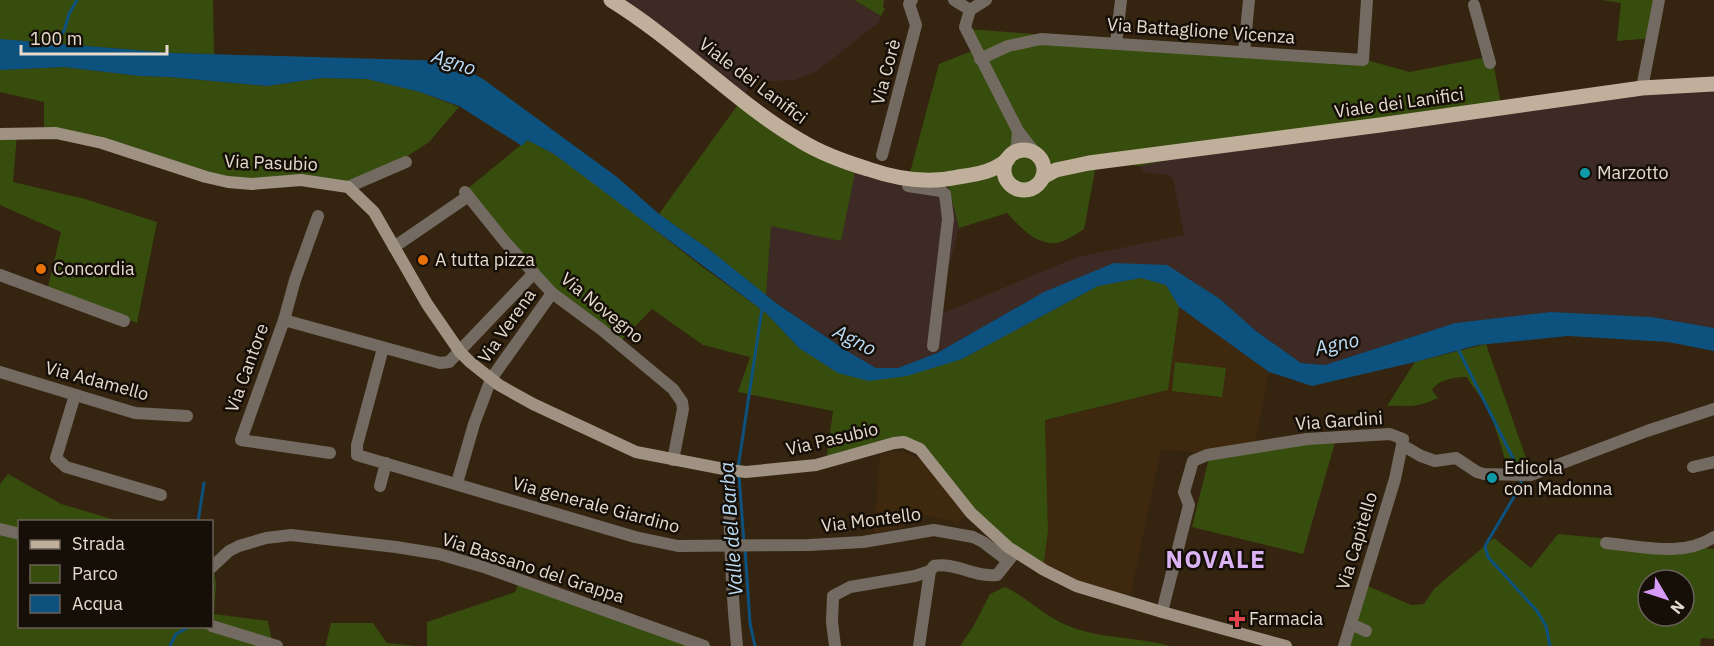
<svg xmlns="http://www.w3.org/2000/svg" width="1714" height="646" font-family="'IBM Plex Sans',sans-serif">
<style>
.industrial{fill:#3d2a25}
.built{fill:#3e280e}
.green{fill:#374d0e;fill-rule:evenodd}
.water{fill:#0d527e}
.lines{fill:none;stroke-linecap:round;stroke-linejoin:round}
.stream{stroke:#0d527e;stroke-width:3}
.minor{stroke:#736b61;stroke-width:12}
.secondary{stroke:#9f9282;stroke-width:12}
.primary{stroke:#c0af9a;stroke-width:15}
.culture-dot{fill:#0f9aa8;stroke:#160f07;stroke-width:2}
.food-dot{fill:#e8710a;stroke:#160f07;stroke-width:2}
.health-dot{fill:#e0444e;stroke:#160f07;stroke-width:2}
.labels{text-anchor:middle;stroke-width:5;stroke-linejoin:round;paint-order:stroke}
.street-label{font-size:18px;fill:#e6dace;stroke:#160f07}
.poi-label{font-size:18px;fill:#e6dace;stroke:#160f07;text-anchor:start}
.water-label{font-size:20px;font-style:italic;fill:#badbf6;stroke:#160f07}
.district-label{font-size:24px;font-weight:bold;letter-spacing:1.5px;fill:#dbb3f4;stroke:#160f07}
</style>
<rect width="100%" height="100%" fill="#352410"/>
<g class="industrial">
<polygon points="624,0 854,0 881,16 879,22 816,72 795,80 752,82 742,99"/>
<polygon points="1714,86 1714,328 1652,317 1551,312 1455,323 1325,365 1301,363 1256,331 1220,299 1044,292 937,353 898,368 876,368 847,351 766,295 771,226 856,167 948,184 959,228 936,316 1077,257 1184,235 1173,178 1165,174 1145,173 1139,166 1227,148"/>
</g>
<g class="built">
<polygon points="1179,307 1269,372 1254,448 1210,454 1161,449 1129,602 1043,568 1048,531 1045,420 1168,390"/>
<polygon points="892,452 904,452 923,460 967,513 955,526 954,522 924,515 901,528 874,533 880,455"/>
</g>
<g class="green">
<polygon points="0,0 213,0 214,54 173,53 0,39"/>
<polygon points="854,0 884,0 883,8 885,8 881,16"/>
<polygon points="1602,0 1661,0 1654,38 1617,41 1621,3"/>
<path d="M967,29L1359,58L1410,72L1492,56L1502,110L1227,148L1139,166L1097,160L1084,229C1078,233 1070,238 1063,241C1040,250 1021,228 1007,213L959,228L948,184L908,180L939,64L977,49Z"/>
<polygon points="64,67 140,76 169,77 267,86 322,78 367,79 420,92 459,107 429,142 351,193 326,182 229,183 103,142 44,134 44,102 0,92 0,70"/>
<polygon points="742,99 856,167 841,241 771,226 766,295 710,250 659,214"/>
<polygon points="17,134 13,182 85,199 157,222 137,323 47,291 61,232 0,205 0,135"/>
<polygon points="527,140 554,154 594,182 701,266 766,313 799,348 869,381 962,359 1098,286 1141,278 1166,285 1179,307 1168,390 1045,420 1048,531 1043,568 1018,553 913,445 881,445 826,463 833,411 738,392 750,357 703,345 652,309 615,347 575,314 466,190"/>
<path d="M1486,344L1532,475L1509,476C1504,453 1497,431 1488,409C1484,399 1473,389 1467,377C1455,377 1439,379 1432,390L1438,398C1415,409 1410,405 1387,406L1415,362Z"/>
<polygon points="1175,362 1226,368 1222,397 1172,391"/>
<polygon points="1336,439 1303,554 1192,527 1210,454"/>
<polygon points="8,474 61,504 119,521 20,522 20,626 212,626 212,550 216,585 214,614 268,621 273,646 0,646 0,484"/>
<path d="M1558,534L1714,549V639L1701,638L1700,646H1347L1368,586L1411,605L1424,604L1434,589L1494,538L1531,568ZM1648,580H1684V616H1648Z"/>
<polygon points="520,580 704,646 427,646 427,622 515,592"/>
<path d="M1005,587C1026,597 1042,614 1064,624C1100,640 1134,636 1170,646H960L973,627L990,594Z"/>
<polygon points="331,623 373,623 387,643 415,646 327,646 326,644"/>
</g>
<polygon class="water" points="0,39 173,53 450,61 483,79 617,177 659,214 710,250 776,303 847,351 876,368 898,368 937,353 1044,292 1114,263 1167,265 1220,299 1256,331 1301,363 1325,365 1455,323 1551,312 1652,317 1714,328 1714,351 1668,342 1568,336 1478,345 1415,362 1312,386 1269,372 1179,307 1166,285 1141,278 1098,286 962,359 907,376 869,381 838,373 799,348 766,313 554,154 527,140 522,146 459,106 420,92 367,79 322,78 267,86 169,77 140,76 64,67 0,70"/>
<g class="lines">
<g class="stream">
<polyline points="53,46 64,31 69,14 77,0"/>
<polyline points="1457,347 1519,470"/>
<polyline points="738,468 762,309"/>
<polyline points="739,475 744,543"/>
<polyline points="1521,479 1521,485 1485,546 1488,557 1537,611 1546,626 1550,646"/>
<polyline points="198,522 204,483"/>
<polyline points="745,549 750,623 755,646"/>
<polyline points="170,646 176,634 187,628"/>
</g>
<g class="minor">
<polyline points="954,0 970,10"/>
<polyline points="986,0 970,10 965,27 1018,131 1036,154"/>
<polyline points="1474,5 1490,63"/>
<polyline points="1116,43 1121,0"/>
<polyline points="1244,52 1249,0"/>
<polyline points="980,59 1008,46 1041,39 1363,60 1367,0"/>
<polyline points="1642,88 1659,0"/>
<polyline points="882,155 916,25 909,4 912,0"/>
<polyline points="1010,156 1017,146 1018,131"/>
<polyline points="909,179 908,186 941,191 945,194 948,219 933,346"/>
<polyline points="348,187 406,162"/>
<polyline points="465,192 506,243 552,293 602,330 673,389 682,402 683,409 673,460"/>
<polyline points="394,247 464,199"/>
<polyline points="0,275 124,321"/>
<polyline points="284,320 295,280 318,216"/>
<polyline points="383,348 357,445 357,455 635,537 678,546 809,545 863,542 934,530 973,537 983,542 1008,561"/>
<polyline points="0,372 135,413 187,416"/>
<polyline points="75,395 56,458 66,467 161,495"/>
<polyline points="330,453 241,440 284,320 440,363 449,362 534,273"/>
<polyline points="1693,467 1714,462"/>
<path d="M729,470C729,529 731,587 737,646"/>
<polyline points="457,483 474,424 491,379 552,293"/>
<polyline points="380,486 386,463"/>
<polyline points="0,529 20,534"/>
<path d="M1606,543C1641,546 1683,558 1714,537"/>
<polyline points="212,567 229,551 239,546 266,538 291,535 396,547 439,554 487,568 704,646"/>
<polyline points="1162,612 1189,505 1184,492 1193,461 1207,455 1307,439 1390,434 1403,439 1402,445 1421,456 1435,461 1456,458 1477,472 1484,474 1531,475 1647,431 1714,409"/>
<polyline points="1351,624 1366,631"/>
<polyline points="212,626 277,646"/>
<polyline points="835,646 832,622 833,596 850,587 915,576 930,571"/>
<path d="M919,646L930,571L934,566C956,562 976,578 997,575L1013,555"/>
<polyline points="1344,646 1395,479 1402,445"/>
</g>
<polyline class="secondary" points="0,134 56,133 102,143 206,177 228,182 252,184 301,180 348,187 374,212 427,304 460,352 470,362 499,385 533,404 636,452 729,470 746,472 816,465 894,443 904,442 920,449 971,513 1008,547 1044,570 1076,586 1162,612 1286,646"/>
<g class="primary">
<path d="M611,0C678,41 733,101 801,141C822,154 845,162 868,169C897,179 928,184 958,177C977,174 994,172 1008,159"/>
<circle cx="1024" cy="170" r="20"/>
<polyline points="1043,177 1056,170 1089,163 1380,125 1642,88 1714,84"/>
</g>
</g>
<g class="culture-dot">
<circle cx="1585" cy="173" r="6"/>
<circle cx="1492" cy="478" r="6"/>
</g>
<g class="food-dot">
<circle cx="423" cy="260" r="6"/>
<circle cx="41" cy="269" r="6"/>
</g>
<path class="health-dot" d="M1234 610h6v6h6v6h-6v6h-6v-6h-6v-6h6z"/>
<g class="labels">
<g class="street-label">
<text transform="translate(1201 31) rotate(4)" y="6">Via Battaglione Vicenza</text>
<text transform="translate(886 72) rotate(-75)" y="6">Via Corè</text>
<text transform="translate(753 81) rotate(37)" y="6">Viale dei Lanifici</text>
<text transform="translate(1399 103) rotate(-8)" y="6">Viale dei Lanifici</text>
<text transform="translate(271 163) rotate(2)" y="6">Via Pasubio</text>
<text transform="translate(602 308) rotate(39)" y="6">Via Novegno</text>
<text transform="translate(507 326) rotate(-55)" y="6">Via Verena</text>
<text transform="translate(247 368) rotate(-70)" y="6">Via Cantore</text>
<text transform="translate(97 381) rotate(15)" y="6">Via Adamello</text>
<text transform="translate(1339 421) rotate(-4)" y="6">Via Gardini</text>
<text transform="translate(832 439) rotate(-13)" y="6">Via Pasubio</text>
<text transform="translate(596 505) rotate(15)" y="6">Via generale Giardino</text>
<text transform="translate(871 520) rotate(-7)" y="6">Via Montello</text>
<text transform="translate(1357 541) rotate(-73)" y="6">Via Capitello</text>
<text transform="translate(533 568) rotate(18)" y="6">Via Bassano del Grappa</text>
</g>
<g class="poi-label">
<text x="1597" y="179">Marzotto</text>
<text x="435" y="266">A tutta pizza</text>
<text x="53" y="275">Concordia</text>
<text x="1504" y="474">Edicola<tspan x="1504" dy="21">con Madonna</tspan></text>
<text x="1249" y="625">Farmacia</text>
</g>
<g class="water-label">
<text transform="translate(454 62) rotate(18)" y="7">Agno</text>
<text transform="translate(855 340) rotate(27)" y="7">Agno</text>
<text transform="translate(1337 344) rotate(-13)" y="7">Agno</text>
<text transform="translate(731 529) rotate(-94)" y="7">Valle del Barba</text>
</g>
<g class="district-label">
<text x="1216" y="568">NOVALE</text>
</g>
</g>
<rect x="18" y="520" width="195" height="108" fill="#160f07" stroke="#696057" stroke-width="1.5"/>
<rect x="30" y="540" width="30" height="9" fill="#c0af9a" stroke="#696057" stroke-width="1.5"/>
<text x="72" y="550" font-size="18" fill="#e6dace">Strada</text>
<rect x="30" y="565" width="30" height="18" fill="#374d0e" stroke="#696057" stroke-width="1.5"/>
<text x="72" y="580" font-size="18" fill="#e6dace">Parco</text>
<rect x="30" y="595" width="30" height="18" fill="#0d527e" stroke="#696057" stroke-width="1.5"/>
<text x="72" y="610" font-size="18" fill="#e6dace">Acqua</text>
<g transform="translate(1666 598) rotate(129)"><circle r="28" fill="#160f07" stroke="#696057" stroke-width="1.5"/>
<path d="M0-4.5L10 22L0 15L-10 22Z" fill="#d69bf9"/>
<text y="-9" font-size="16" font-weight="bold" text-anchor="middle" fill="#e6dace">N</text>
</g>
<path d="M21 45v9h146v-9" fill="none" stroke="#e6dace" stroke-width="3"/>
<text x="30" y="45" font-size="18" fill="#e6dace" stroke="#160f07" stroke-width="4.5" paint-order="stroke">100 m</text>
</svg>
